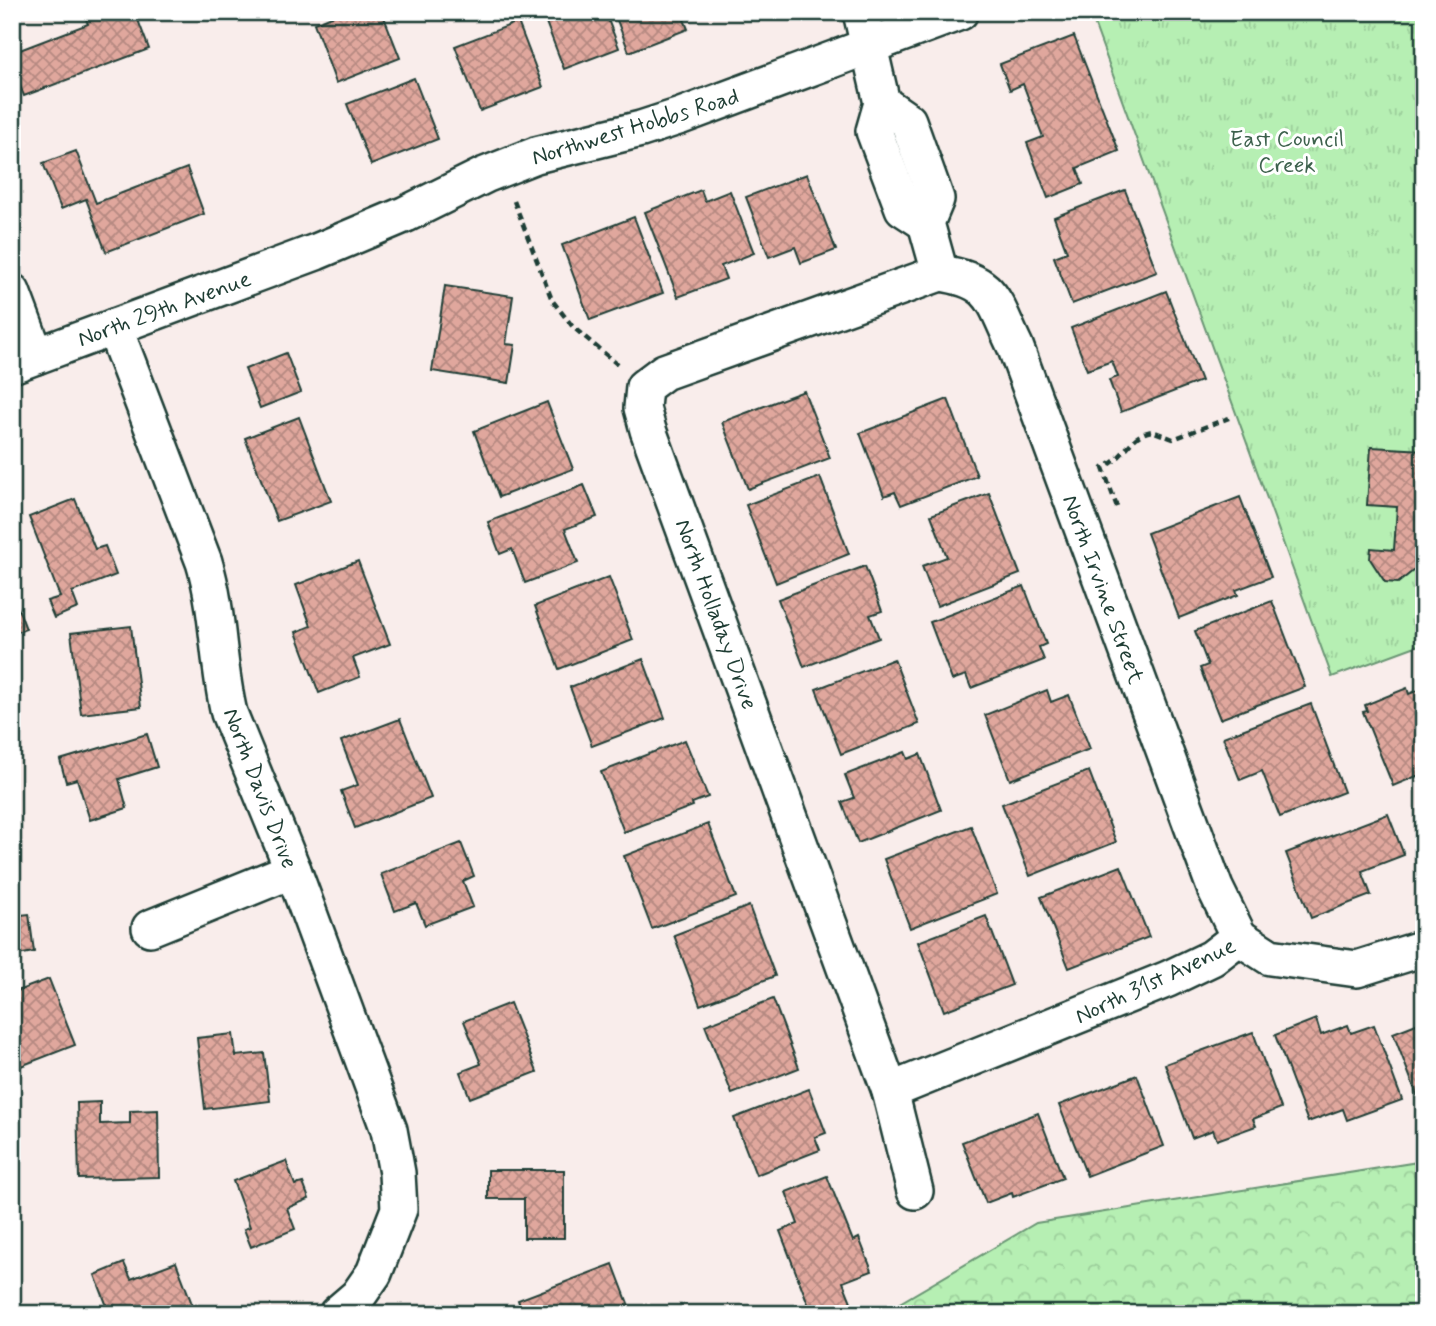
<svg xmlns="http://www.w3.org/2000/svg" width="1436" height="1326" font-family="Mynerve,sans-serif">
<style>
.forest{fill:url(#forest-crowns);stroke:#6a9674;stroke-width:2}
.park{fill:url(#park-tufts);stroke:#6a9674;stroke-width:2}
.building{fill:url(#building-cross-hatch);stroke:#1f3d34;stroke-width:2}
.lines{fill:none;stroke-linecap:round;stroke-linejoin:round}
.minor-casing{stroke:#1f3d34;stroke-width:40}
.path{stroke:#1f3d34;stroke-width:4.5;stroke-dasharray:7 5;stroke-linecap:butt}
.minor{stroke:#fff;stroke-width:35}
.labels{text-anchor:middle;stroke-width:6;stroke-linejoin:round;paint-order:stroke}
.street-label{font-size:23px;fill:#1f3d34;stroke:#fff}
.park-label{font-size:23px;fill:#3d614d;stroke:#fff}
</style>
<defs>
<pattern id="forest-crowns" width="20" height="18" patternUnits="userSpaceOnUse" patternTransform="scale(1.75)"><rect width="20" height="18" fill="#b6efb3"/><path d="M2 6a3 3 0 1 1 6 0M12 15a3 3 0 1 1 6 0" fill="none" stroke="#9cce9b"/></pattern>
<pattern id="park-tufts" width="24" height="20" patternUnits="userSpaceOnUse" patternTransform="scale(1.75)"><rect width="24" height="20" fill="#b6efb3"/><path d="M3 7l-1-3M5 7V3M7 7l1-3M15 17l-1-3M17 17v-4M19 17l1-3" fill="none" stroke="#9cce9b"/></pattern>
<pattern id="building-cross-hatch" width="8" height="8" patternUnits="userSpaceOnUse" patternTransform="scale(1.75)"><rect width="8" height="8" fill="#e0a79d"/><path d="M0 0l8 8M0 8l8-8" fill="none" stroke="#b58981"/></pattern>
</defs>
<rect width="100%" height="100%" fill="#f9edeb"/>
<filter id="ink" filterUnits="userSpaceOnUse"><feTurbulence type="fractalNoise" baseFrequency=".0143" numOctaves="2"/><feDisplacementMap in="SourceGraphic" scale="14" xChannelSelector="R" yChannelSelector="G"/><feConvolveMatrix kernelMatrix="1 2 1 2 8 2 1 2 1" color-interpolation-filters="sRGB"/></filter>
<g filter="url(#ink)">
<polygon class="forest" points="1424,1161 1424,1314 881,1314 1036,1223"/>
<polygon class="park" points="1090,12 1424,12 1424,643 1332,677"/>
<g class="building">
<polygon points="83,12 135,12 149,49 24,96 12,66 12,53 88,24"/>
<polygon points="342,12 382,12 400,58 336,83 314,23"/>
<polygon points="542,12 605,12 619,48 564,69"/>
<polygon points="614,12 681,12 688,29 629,52"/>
<polygon points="518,22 543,87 480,111 455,46"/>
<polygon points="1074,36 1119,151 1077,168 1083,184 1048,198 1027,143 1043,137 1023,84 1010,90 1000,64"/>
<polygon points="414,78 438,139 371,165 347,104"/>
<polygon points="76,151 96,203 187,168 204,214 106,252 86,199 61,209 43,163"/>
<polygon points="807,174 836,250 801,263 795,247 769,257 746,197"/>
<polygon points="701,190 705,201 730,191 754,253 721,266 726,279 678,297 645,212"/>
<polygon points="1125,190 1157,272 1072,304 1054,257 1067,252 1054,217"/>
<polygon points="634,217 663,293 590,320 562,245"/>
<polygon points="445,286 513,296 506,344 515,345 509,383 432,371"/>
<polygon points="1166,291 1201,381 1121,412 1109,380 1118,377 1112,361 1087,370 1071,328"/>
<polygon points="286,353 301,392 260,408 245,369"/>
<polygon points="804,391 830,458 748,489 722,422"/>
<polygon points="948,399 977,476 901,505 895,492 884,496 860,433"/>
<polygon points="547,402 573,469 499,497 474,431"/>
<polygon points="299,417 331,501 277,521 245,438"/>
<polygon points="1371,447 1424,450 1424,562 1398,583 1385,582 1370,559 1371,548 1394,550 1397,507 1367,505"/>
<polygon points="820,477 849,554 776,583 746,505"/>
<polygon points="584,485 597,517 565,529 578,563 525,583 512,549 500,554 488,522"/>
<polygon points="989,493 1020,574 937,606 922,566 947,557 931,515"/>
<polygon points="1240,497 1271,577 1236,590 1238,595 1179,618 1147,533"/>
<polygon points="75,499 95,549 105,546 116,575 72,592 78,608 54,618 47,601 60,597 29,517"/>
<polygon points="358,561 390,644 353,658 360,677 319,693 296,632 311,626 296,585"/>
<polygon points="865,566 882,611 870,615 879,638 804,667 778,599"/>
<polygon points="609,577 633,640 559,669 535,606"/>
<polygon points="1024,586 1046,644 1039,647 1044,660 971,688 966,675 952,680 930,622"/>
<polygon points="12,592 26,629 12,634"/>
<polygon points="1272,601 1305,687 1220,719 1200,668 1208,665 1195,631"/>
<polygon points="131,626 141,707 81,714 71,633"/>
<polygon points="643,659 665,718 592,746 570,687"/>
<polygon points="894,659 919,724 841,754 816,689"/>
<polygon points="1407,688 1409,694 1424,688 1424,773 1393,786 1363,712 1367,711 1365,705"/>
<polygon points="1047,690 1051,702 1069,695 1090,749 1010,780 985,715"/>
<polygon points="1311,704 1344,792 1280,817 1262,771 1240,780 1223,737"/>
<polygon points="400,719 431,798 355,828 341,791 358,785 341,741"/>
<polygon points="147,734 157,767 119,779 127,808 90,820 77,779 66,782 60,760"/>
<polygon points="685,740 708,797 692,803 693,806 624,832 601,772"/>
<polygon points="905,752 908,759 920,754 941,810 858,843 842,802 854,798 845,775"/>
<polygon points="1089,771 1116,842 1030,876 1002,804"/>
<polygon points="1388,814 1404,855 1362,871 1371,895 1311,918 1286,853"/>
<polygon points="708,824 736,897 652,929 624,856"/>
<polygon points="971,826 997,894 910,928 884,859"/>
<polygon points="461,843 474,876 463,881 473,907 425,925 416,903 395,911 381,874"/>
<polygon points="1121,866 1149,937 1069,968 1041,897"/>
<polygon points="749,906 775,976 700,1005 674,935"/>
<polygon points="29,914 34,952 12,956 12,916"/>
<polygon points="986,916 1012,985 944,1011 918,942"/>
<polygon points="49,979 75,1045 21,1066 12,1044 12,993"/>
<polygon points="773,999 799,1068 732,1094 705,1025"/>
<polygon points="510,1003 537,1072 470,1098 460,1072 481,1064 464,1021"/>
<polygon points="1316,1019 1321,1035 1348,1025 1351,1033 1374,1025 1402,1100 1347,1120 1343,1109 1308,1122 1275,1035"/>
<polygon points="1424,1021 1424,1113 1393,1033"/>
<polygon points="1253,1032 1281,1108 1253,1119 1256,1126 1217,1140 1213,1130 1192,1138 1165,1064"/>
<polygon points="233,1034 236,1056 264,1053 270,1101 205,1109 197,1038"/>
<polygon points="1137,1075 1164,1146 1087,1176 1059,1105"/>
<polygon points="809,1089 826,1133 815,1137 820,1150 756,1175 734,1118"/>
<polygon points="100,1102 100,1124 130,1123 130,1111 158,1110 159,1177 79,1179 77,1103"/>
<polygon points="1038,1113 1063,1178 1013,1197 1012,1193 986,1203 962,1142"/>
<polygon points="286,1161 295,1185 303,1183 309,1199 287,1208 295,1229 251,1247 244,1229 250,1227 233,1181"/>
<polygon points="488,1170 564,1170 564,1238 524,1238 524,1199 488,1199"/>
<polygon points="827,1176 853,1241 859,1238 872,1271 843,1282 851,1302 820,1314 812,1314 780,1231 798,1224 786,1192"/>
<polygon points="176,1262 192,1304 166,1314 110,1314 95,1275 124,1263 131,1279"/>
<polygon points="613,1264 632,1314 523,1314 518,1300"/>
</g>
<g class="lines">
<g class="minor-casing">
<g id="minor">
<polyline points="861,12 882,103 874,131 903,208 926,223"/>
<polyline points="882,103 908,121 936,199 926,223 940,273"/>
<polyline points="12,292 36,356"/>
<path d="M114,327L204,562C219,611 217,663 229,713L293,870L389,1130L397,1173L399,1209L374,1273L358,1296L337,1314"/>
<polyline points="12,365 316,252 406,214 485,175 536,155 641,129 681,116 960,12"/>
<polyline points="150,928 293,870"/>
<polyline points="1239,937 1270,957 1357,969 1424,948"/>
<polyline points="890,1091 1168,979 1212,958 1239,937"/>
<path d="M915,1191L890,1091L648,430L642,408L644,387L664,372L940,273C995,281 993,301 1015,346L1215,888L1239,937"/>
</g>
</g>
<g class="path">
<polyline points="514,201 552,300 573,327 617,364"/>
<path d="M1117,507L1103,468C1128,456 1128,435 1152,431L1173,439L1229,418"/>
</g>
<use href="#minor" class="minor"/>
</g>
</g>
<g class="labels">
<g class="street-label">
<text transform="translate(635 126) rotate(-17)" y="8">Northwest Hobbs Road</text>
<text transform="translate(164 308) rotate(-20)" y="8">North 29th Avenue</text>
<text transform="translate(1104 589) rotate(70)" y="8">North Irvine Street</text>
<text transform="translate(717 614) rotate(70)" y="8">North Holladay Drive</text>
<text transform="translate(261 788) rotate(69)" y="8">North Davis Drive</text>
<text transform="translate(1155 980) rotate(-25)" y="8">North 31st Avenue</text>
</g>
<g class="park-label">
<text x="1287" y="146">East Council<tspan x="1287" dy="26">Creek</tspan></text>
</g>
</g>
<rect width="1436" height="1326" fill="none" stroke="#fff" stroke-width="42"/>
<rect x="21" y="21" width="1394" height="1284" fill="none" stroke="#1f3d34" stroke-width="2.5" filter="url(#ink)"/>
</svg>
